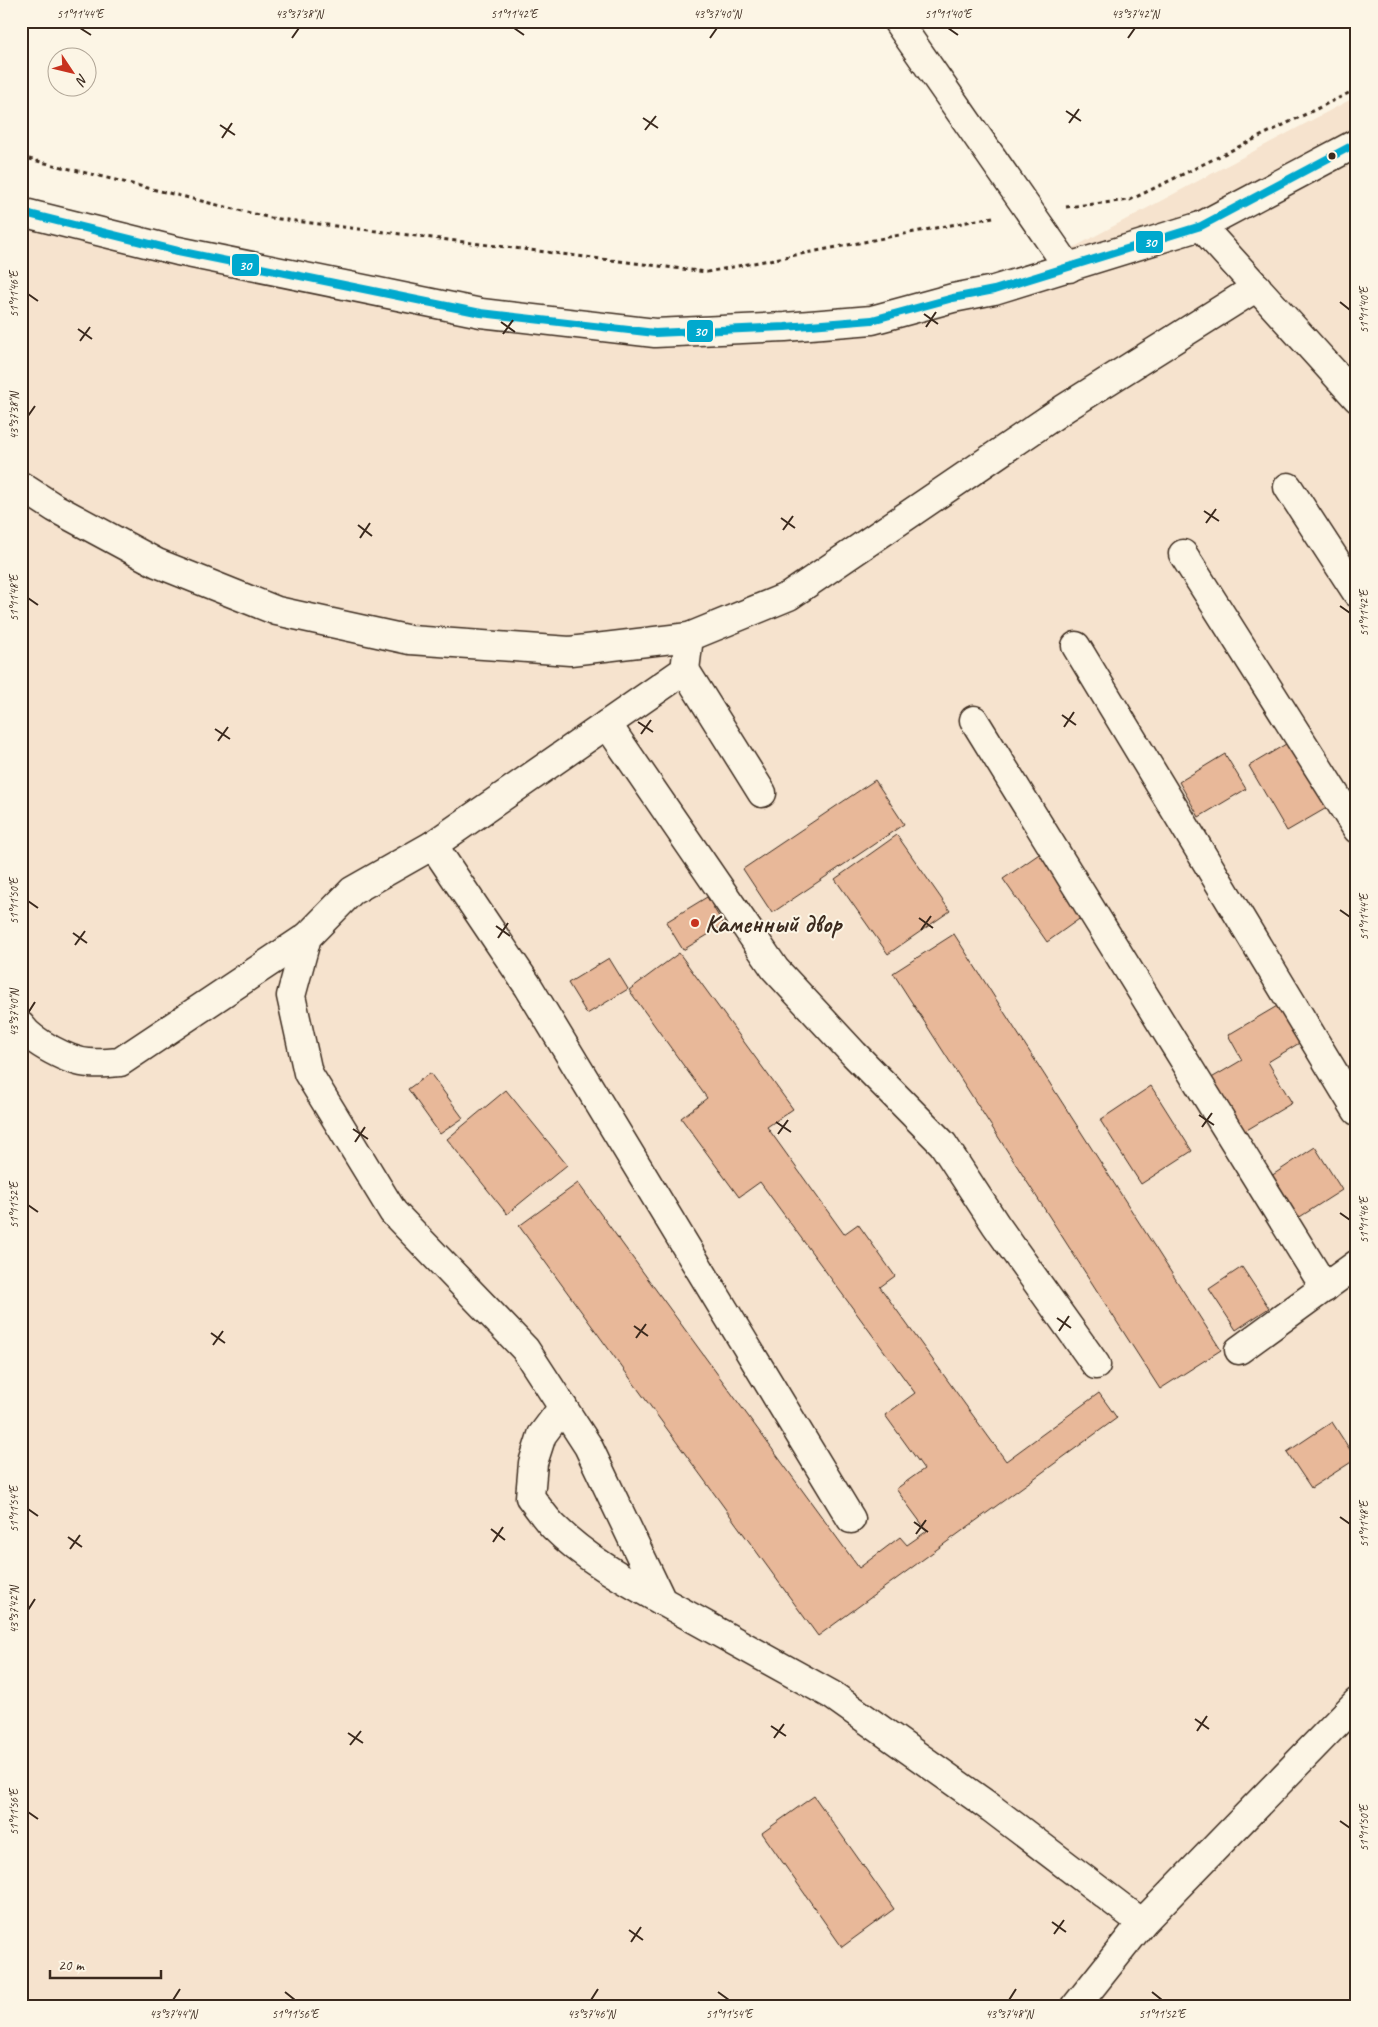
<svg xmlns="http://www.w3.org/2000/svg" width="1378" height="2027" font-family="Caveat,sans-serif">
<style>
.built{fill:#f6e3ce}
.building{fill:#e8b899;stroke:#3b2a1e}
.lines{fill:none;stroke-linecap:round;stroke-linejoin:round}
.minor-casing{stroke:#3b2a1e;stroke-width:31}
.path{stroke:#3b2a1e;stroke-width:3;stroke-dasharray:4 4;stroke-linecap:butt}
.minor{stroke:#fcf5e5;stroke-width:28}
.bus-1-casing{stroke:#fcf5e5;stroke-width:11}
.bus-1{stroke:#00a9ce;stroke-width:8}
.ticks{fill:none;stroke:#3b2a1e;stroke-width:2}
.bus-dot{fill:#3b2a1e;stroke:#fcf5e5;stroke-width:2}
.poi-dot{fill:#c8321e;stroke:#fcf5e5;stroke-width:2}
.labels{text-anchor:middle;stroke-width:4;stroke-linejoin:round;paint-order:stroke}
.poi-label{font-size:25px;font-weight:bold;fill:#3b2a1e;stroke:#fcf5e5;text-anchor:start}
.line-badge{stroke:#fcf5e5;stroke-width:2}
.badge-label{font-size:14px;text-anchor:middle;font-weight:bold;fill:#fff}
.neatline{fill:none;stroke:#3b2a1e;stroke-width:2}
.ticks-label{font-size:12px;text-anchor:middle;fill:#3b2a1e}
</style>
<rect width="100%" height="100%" fill="#fcf5e5"/>
<filter id="ink" filterUnits="userSpaceOnUse"><feTurbulence type="fractalNoise" baseFrequency=".02" numOctaves="2"/><feDisplacementMap in="SourceGraphic" scale="10" xChannelSelector="R" yChannelSelector="G"/><feConvolveMatrix kernelMatrix="1 2 1 2 8 2 1 2 1" color-interpolation-filters="sRGB"/></filter>
<g filter="url(#ink)">
<polygon class="built" points="1357,96 1357,2006 21,2006 21,212 481,313 785,327 994,290"/>
<g class="building">
<polygon points="1291,741 1330,806 1287,831 1249,766"/>
<polygon points="1225,754 1246,789 1199,817 1179,782"/>
<polygon points="875,780 904,824 772,913 743,869"/>
<polygon points="897,835 950,911 888,954 835,879"/>
<polygon points="1045,850 1089,912 1047,942 1003,879"/>
<polygon points="707,897 724,925 683,950 666,922"/>
<polygon points="954,934 1221,1350 1160,1389 893,973"/>
<polygon points="679,953 793,1109 767,1127 844,1234 858,1224 895,1276 880,1287 1006,1461 1099,1393 1117,1418 818,1636 519,1226 578,1183 859,1568 900,1537 907,1545 927,1531 896,1489 924,1469 885,1415 915,1393 760,1182 739,1197 681,1118 707,1098 629,990"/>
<polygon points="609,958 628,989 587,1014 568,983"/>
<polygon points="1284,1002 1306,1039 1268,1062 1292,1103 1235,1137 1203,1083 1242,1060 1228,1035"/>
<polygon points="430,1073 463,1118 440,1134 408,1089"/>
<polygon points="1151,1086 1192,1151 1141,1184 1100,1120"/>
<polygon points="506,1090 567,1165 507,1214 447,1139"/>
<polygon points="1315,1147 1342,1190 1295,1220 1268,1178"/>
<polygon points="1242,1267 1269,1308 1236,1330 1209,1289"/>
<polygon points="1332,1422 1356,1459 1311,1488 1287,1452"/>
<polygon points="814,1796 894,1909 842,1947 762,1833"/>
</g>
<g class="lines">
<g class="minor-casing">
<g id="minor">
<polyline points="897,21 1069,268"/>
<polyline points="21,212 178,251 481,313 655,333 785,327 872,320 953,298 994,290 1201,226 1357,143"/>
<polyline points="1201,226 1357,398"/>
<polyline points="21,486 55,508 157,563 277,611 410,640 570,651 689,637 789,596 1065,408 1257,287"/>
<polyline points="1288,487 1357,593"/>
<polyline points="1183,554 1357,829"/>
<polyline points="689,637 685,670 433,845 528,986 851,1519"/>
<polyline points="1076,646 1357,1111"/>
<polyline points="685,670 762,793"/>
<polyline points="974,720 1325,1288"/>
<polyline points="607,724 775,969 854,1054 943,1144 996,1225 1096,1365"/>
<polyline points="433,845 352,891 307,937 291,996 308,1073 393,1212 525,1349 588,1446 662,1601 832,1695 991,1808 1142,1923"/>
<path d="M21,1026C32,1042 70,1062 89,1063C99,1064 110,1063 120,1062L307,937"/>
<polyline points="1239,1350 1357,1264"/>
<path d="M563,1407L542,1435L533,1463L530,1497C538,1507 545,1518 554,1527C585,1558 623,1579 662,1601"/>
<polyline points="1076,2006 1142,1923 1357,1702"/>
</g>
</g>
<g class="path">
<polyline points="21,157 271,218 707,272 993,217"/>
<polyline points="1066,207 1130,200 1357,89"/>
</g>
<use href="#minor" class="minor"/>
<g class="bus-1-casing">
<polyline id="bus-1" points="21,212 178,251 481,313 655,333 785,327 872,320 953,298 994,290 1201,226 1357,143"/>
</g>
<use href="#bus-1" class="bus-1"/>
</g>
</g>
<path class="ticks" d="M80,28L91,35M514,28L524,35M948,28L958,35M292,38L299,28M710,38L717,28M1128,38L1135,28M1066,111L1081,121M643,118L658,128M1069,123L1079,109M220,125L235,135M645,130L656,116M222,138L232,123M28,294L38,301M1340,302L1350,310M924,314L938,324M501,322L515,332M926,327L936,312M78,329L92,339M503,334L513,320M80,341L90,327M28,416L35,406M1204,511L1219,521M781,518L795,528M1206,523L1216,509M358,525L372,536M783,530L793,516M360,538L370,523M28,598L38,605M1340,606L1350,613M1062,715L1076,725M638,722L653,732M1064,727L1074,712M215,729L230,739M641,734L651,720M218,741L228,727M28,901L38,908M1340,910L1350,917M919,918L933,928M496,926L510,936M921,930L931,916M73,933L87,943M498,938L508,923M75,945L85,931M28,1013L35,1002M1199,1115L1214,1125M776,1122L791,1132M1202,1127L1212,1113M353,1129L368,1139M778,1134L788,1120M355,1142L365,1127M28,1205L38,1212M1340,1213L1350,1220M1057,1318L1071,1328M634,1326L648,1336M1059,1331L1069,1316M211,1333L225,1343M636,1338L646,1324M213,1345L223,1331M28,1509L38,1516M1340,1517L1350,1524M914,1522L928,1532M491,1529L505,1540M916,1534L926,1520M68,1537L82,1547M493,1542L503,1527M70,1549L80,1535M28,1610L35,1599M1195,1719L1209,1729M771,1726L786,1736M1197,1731L1207,1716M348,1733L363,1743M774,1738L784,1724M350,1745L361,1731M28,1812L38,1819M1340,1821L1350,1828M1052,1922L1066,1932M629,1930L643,1940M1054,1934L1064,1920M631,1942L641,1927M285,1992L295,2000M718,1992L729,2000M1152,1992L1162,2000M173,2000L180,1989M591,2000L598,1989M1009,2000L1016,1989"/>
<circle class="bus-dot" cx="1332" cy="156" r="4.5"/>
<circle class="poi-dot" cx="695" cy="923" r="5"/>
<g class="labels">
<g class="poi-label">
<text x="705" y="932">Каменный двор</text>
</g>
</g>
<g class="line-badge">
<rect x="1135" y="230" width="29" height="24" rx="5" fill="#00a9ce"/>
<rect x="231" y="253" width="29" height="24" rx="5" fill="#00a9ce"/>
<rect x="686" y="319" width="28" height="24" rx="5" fill="#00a9ce"/>
</g>
<g class="badge-label">
<text x="1150" y="247">30</text>
<text x="245" y="270">30</text>
<text x="700" y="336">30</text>
</g>
<rect width="1378" height="2027" fill="none" stroke="#fcf5e5" stroke-width="55"/>
<g transform="translate(72 72) rotate(125)"><circle r="24" fill="#fcf5e5" stroke="#afa495"/>
<path d="M0-4L9 19L0 12L-9 19Z" fill="#c8321e"/>
<text y="-8" font-size="14" font-weight="bold" text-anchor="middle" fill="#3b2a1e">N</text>
</g>
<path d="M50 1970v8h111v-8" fill="none" stroke="#3b2a1e" stroke-width="2.5"/>
<text x="58" y="1970" font-size="15" fill="#3b2a1e" stroke="#fcf5e5" stroke-width="4" paint-order="stroke">20 m</text>
<rect x="28" y="28" width="1322" height="1972" class="neatline"/>
<g class="ticks-label">
<text x="80" y="18">51°11'44"E</text>
<text x="299" y="18">43°37'38"N</text>
<text x="514" y="18">51°11'42"E</text>
<text x="717" y="18">43°37'40"N</text>
<text x="948" y="18">51°11'40"E</text>
<text x="1135" y="18">43°37'42"N</text>
<text transform="translate(14 294) rotate(-90)" y="4">51°11'46"E</text>
<text transform="translate(1364 310) rotate(-90)" y="4">51°11'40"E</text>
<text transform="translate(14 416) rotate(-90)" y="4">43°37'38"N</text>
<text transform="translate(14 598) rotate(-90)" y="4">51°11'48"E</text>
<text transform="translate(1364 613) rotate(-90)" y="4">51°11'42"E</text>
<text transform="translate(14 901) rotate(-90)" y="4">51°11'50"E</text>
<text transform="translate(1364 917) rotate(-90)" y="4">51°11'44"E</text>
<text transform="translate(14 1013) rotate(-90)" y="4">43°37'40"N</text>
<text transform="translate(14 1205) rotate(-90)" y="4">51°11'52"E</text>
<text transform="translate(1364 1220) rotate(-90)" y="4">51°11'46"E</text>
<text transform="translate(14 1509) rotate(-90)" y="4">51°11'54"E</text>
<text transform="translate(1364 1524) rotate(-90)" y="4">51°11'48"E</text>
<text transform="translate(14 1610) rotate(-90)" y="4">43°37'42"N</text>
<text transform="translate(14 1812) rotate(-90)" y="4">51°11'56"E</text>
<text transform="translate(1364 1828) rotate(-90)" y="4">51°11'50"E</text>
<text x="173" y="2018">43°37'44"N</text>
<text x="295" y="2018">51°11'56"E</text>
<text x="591" y="2018">43°37'46"N</text>
<text x="729" y="2018">51°11'54"E</text>
<text x="1009" y="2018">43°37'48"N</text>
<text x="1162" y="2018">51°11'52"E</text>
</g>
</svg>
